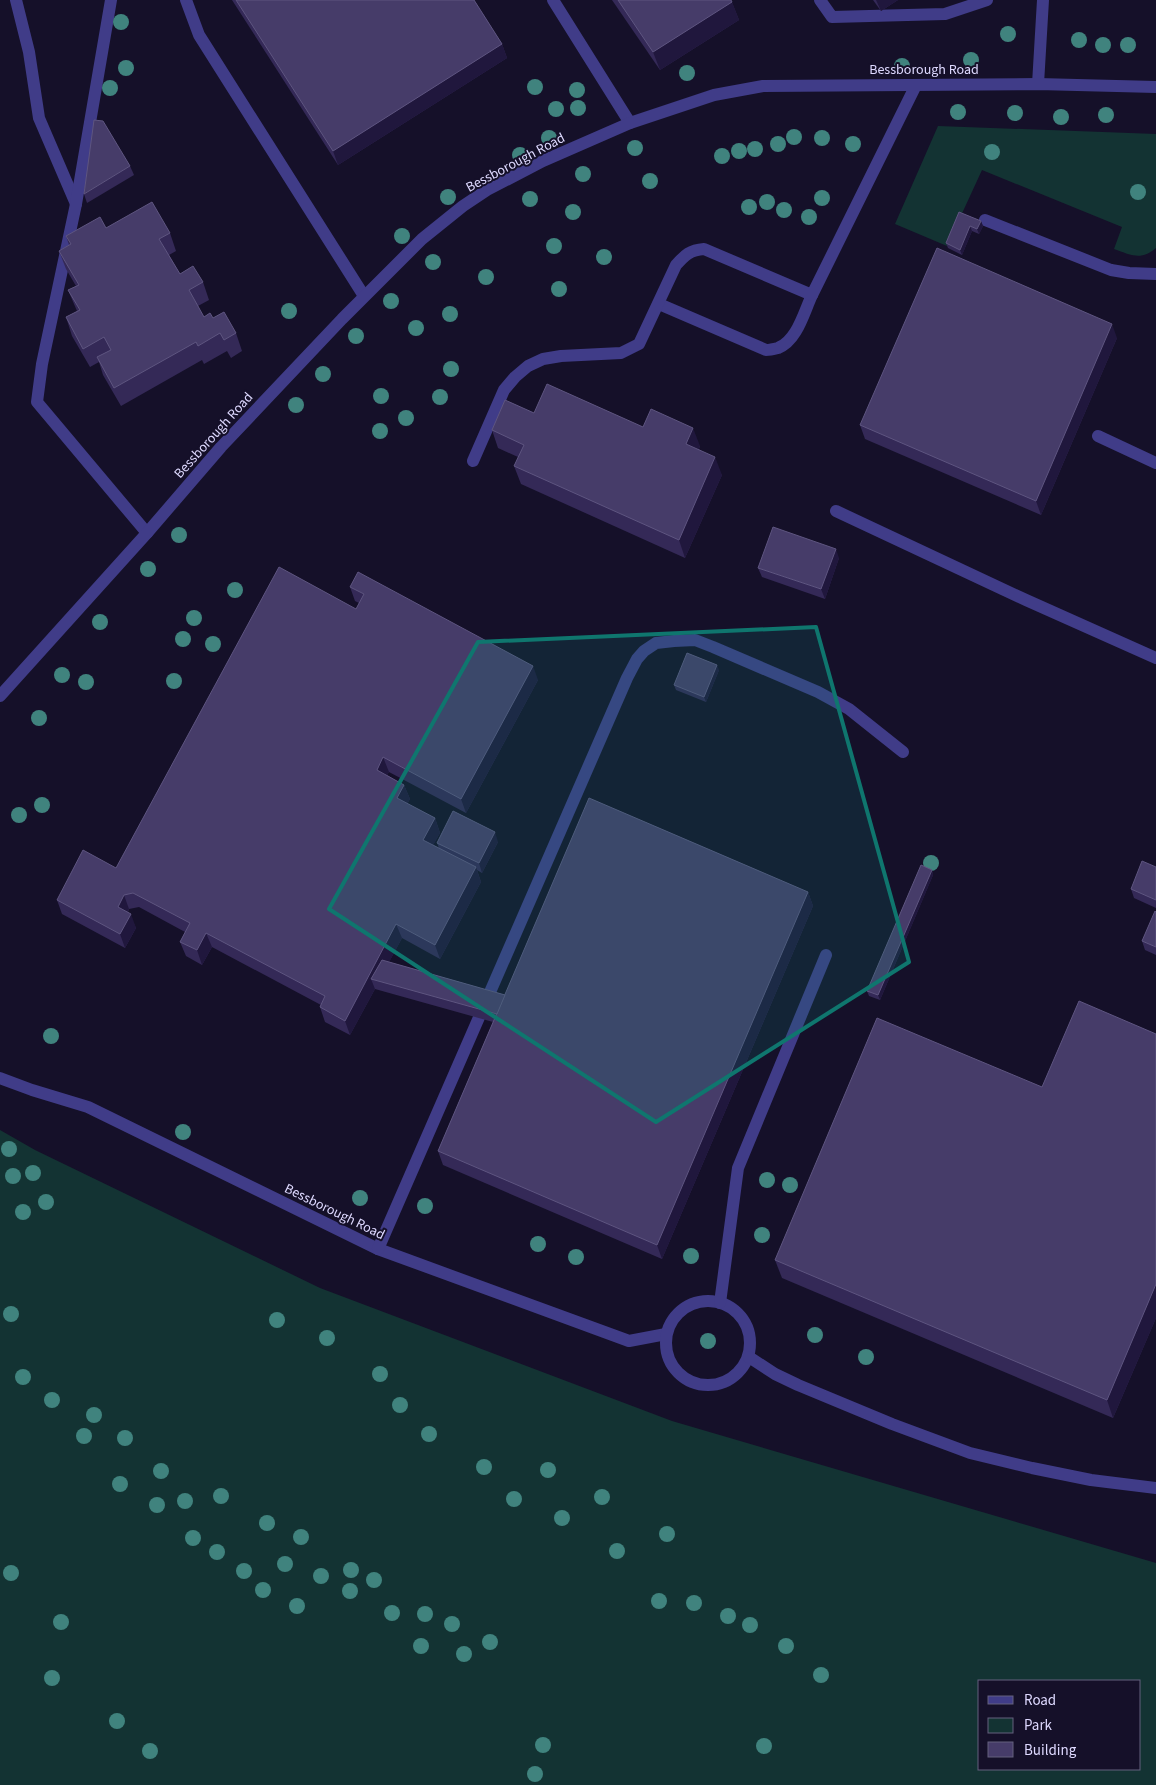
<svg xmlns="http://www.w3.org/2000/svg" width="1156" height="1785" font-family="'Source Sans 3',sans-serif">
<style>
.green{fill:#133333;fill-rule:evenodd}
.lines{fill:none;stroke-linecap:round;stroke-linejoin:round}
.minor{stroke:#403c88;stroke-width:12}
.tree{fill:#40837e}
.wall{fill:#342957}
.shaded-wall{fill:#20173d}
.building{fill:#463c69;stroke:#5e5580}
.marked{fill:#0f766e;fill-opacity:0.2;stroke:#0f766e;stroke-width:4;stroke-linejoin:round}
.labels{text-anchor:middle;stroke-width:4;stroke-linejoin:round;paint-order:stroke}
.street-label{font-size:14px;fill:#ded9ff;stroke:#151029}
</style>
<rect width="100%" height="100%" fill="#151029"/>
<g class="green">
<path d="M938,126L1156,134V248C1141,261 1131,255 1114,249L1122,227L982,170L947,246L895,224Z"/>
<path d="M0,1130L35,1150L320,1288L672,1421L1156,1563V1785H0ZM980,1681H1140V1769H980Z"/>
</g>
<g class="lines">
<g class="minor">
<polyline points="16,0 29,52 39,118 76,204"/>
<polyline points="111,0 76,204 42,364 37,402 147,533"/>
<polyline points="186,0 199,35 364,296"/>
<polyline points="553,0 630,123"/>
<polyline points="820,0 832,17 945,14 987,0"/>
<polyline points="1038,84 1043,0"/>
<polyline points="985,220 1111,270 1129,273 1156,274"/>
<path d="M659,304L766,350C770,350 774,349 778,348C797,341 804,312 812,295"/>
<polyline points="1098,436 1156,463"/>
<path d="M473,461L504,390L515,377L528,366L543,359L561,356L621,353L639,344L676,265C685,255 690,250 704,249L812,295L916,85"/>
<polyline points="836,511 1026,600 1156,658"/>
<polyline points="0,696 147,533 221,447 342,319 422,239 463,206 487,190 543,161 630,123 714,95 763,86 1038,84 1156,87"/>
<polyline points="0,1078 32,1090 88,1107 378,1249 629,1341 666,1334"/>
<polyline points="378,1249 627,678 637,659 644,651 656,643 674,641 695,640 713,647 818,692 849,709 903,752"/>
<circle cx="708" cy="1343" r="42"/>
<polyline points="720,1303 738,1168 826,955"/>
<polyline points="749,1357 775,1374 798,1385 892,1424 970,1453 1032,1468 1091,1480 1156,1488"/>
</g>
</g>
<g class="tree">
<circle cx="121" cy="22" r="8"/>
<circle cx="1008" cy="34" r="8"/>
<circle cx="1079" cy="40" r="8"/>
<circle cx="1103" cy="45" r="8"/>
<circle cx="1128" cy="45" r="8"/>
<circle cx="971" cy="60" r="8"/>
<circle cx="902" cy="66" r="8"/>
<circle cx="126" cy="68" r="8"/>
<circle cx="687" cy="73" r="8"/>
<circle cx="535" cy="87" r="8"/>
<circle cx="110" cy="88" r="8"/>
<circle cx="577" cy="90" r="8"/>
<circle cx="578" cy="108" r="8"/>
<circle cx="556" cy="109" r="8"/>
<circle cx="958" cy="112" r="8"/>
<circle cx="1015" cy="113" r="8"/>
<circle cx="1106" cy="115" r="8"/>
<circle cx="1061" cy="117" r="8"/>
<circle cx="794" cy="137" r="8"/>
<circle cx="549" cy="138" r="8"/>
<circle cx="822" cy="138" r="8"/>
<circle cx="778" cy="144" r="8"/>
<circle cx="853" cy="144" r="8"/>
<circle cx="635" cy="148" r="8"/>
<circle cx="755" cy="149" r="8"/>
<circle cx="739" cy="151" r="8"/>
<circle cx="992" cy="152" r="8"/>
<circle cx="520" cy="155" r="8"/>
<circle cx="722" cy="156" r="8"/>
<circle cx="583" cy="174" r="8"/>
<circle cx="650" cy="181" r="8"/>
<circle cx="1138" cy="192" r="8"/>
<circle cx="448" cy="197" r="8"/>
<circle cx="822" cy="198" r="8"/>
<circle cx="530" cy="199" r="8"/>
<circle cx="767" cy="202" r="8"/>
<circle cx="749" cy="207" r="8"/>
<circle cx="784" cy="210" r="8"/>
<circle cx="573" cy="212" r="8"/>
<circle cx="809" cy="217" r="8"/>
<circle cx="402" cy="236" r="8"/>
<circle cx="554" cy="246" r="8"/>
<circle cx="604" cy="257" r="8"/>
<circle cx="433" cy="262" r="8"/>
<circle cx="486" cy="277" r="8"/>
<circle cx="559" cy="289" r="8"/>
<circle cx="391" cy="301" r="8"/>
<circle cx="289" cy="311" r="8"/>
<circle cx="450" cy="314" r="8"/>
<circle cx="416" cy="328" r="8"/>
<circle cx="356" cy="336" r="8"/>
<circle cx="451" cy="369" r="8"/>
<circle cx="323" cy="374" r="8"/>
<circle cx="381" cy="396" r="8"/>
<circle cx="440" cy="397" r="8"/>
<circle cx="296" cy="405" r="8"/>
<circle cx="406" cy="418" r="8"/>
<circle cx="380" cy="431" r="8"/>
<circle cx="179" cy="535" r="8"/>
<circle cx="148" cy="569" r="8"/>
<circle cx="235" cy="590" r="8"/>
<circle cx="194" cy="618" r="8"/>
<circle cx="100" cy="622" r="8"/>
<circle cx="183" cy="639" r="8"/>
<circle cx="213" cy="644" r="8"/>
<circle cx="62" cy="675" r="8"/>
<circle cx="174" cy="681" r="8"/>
<circle cx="86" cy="682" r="8"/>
<circle cx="39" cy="718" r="8"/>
<circle cx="42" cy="805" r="8"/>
<circle cx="19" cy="815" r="8"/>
<circle cx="931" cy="863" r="8"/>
<circle cx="51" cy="1036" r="8"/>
<circle cx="183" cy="1132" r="8"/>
<circle cx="9" cy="1149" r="8"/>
<circle cx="33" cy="1173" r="8"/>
<circle cx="13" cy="1176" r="8"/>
<circle cx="767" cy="1180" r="8"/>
<circle cx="790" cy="1185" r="8"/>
<circle cx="360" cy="1198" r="8"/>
<circle cx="46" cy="1202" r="8"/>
<circle cx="425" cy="1206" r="8"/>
<circle cx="23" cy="1212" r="8"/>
<circle cx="762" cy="1235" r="8"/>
<circle cx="538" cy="1244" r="8"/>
<circle cx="691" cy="1256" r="8"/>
<circle cx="576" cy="1257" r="8"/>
<circle cx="11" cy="1314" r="8"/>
<circle cx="277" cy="1320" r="8"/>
<circle cx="815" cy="1335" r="8"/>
<circle cx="327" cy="1338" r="8"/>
<circle cx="708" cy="1341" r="8"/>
<circle cx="866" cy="1357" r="8"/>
<circle cx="380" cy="1374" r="8"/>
<circle cx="23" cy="1377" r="8"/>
<circle cx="52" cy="1400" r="8"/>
<circle cx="400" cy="1405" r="8"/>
<circle cx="94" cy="1415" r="8"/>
<circle cx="429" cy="1434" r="8"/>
<circle cx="84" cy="1436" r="8"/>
<circle cx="125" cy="1438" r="8"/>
<circle cx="484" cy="1467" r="8"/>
<circle cx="548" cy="1470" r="8"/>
<circle cx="161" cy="1471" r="8"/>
<circle cx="120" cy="1484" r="8"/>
<circle cx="221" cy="1496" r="8"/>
<circle cx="602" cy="1497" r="8"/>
<circle cx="514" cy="1499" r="8"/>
<circle cx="185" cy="1501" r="8"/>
<circle cx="157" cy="1505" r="8"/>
<circle cx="562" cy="1518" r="8"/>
<circle cx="267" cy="1523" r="8"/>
<circle cx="667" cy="1534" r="8"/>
<circle cx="301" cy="1537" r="8"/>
<circle cx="193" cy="1538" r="8"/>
<circle cx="617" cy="1551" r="8"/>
<circle cx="217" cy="1552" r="8"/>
<circle cx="285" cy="1564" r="8"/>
<circle cx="351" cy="1570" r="8"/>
<circle cx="244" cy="1571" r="8"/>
<circle cx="11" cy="1573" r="8"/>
<circle cx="321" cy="1576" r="8"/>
<circle cx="374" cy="1580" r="8"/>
<circle cx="263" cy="1590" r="8"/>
<circle cx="350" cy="1591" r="8"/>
<circle cx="659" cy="1601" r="8"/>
<circle cx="694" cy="1603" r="8"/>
<circle cx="297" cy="1606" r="8"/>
<circle cx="392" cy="1613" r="8"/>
<circle cx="425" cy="1614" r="8"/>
<circle cx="728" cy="1616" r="8"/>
<circle cx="61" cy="1622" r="8"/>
<circle cx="452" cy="1624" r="8"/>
<circle cx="750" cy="1625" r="8"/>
<circle cx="490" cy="1642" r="8"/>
<circle cx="421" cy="1646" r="8"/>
<circle cx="786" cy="1646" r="8"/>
<circle cx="464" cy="1654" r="8"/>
<circle cx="821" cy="1675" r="8"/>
<circle cx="52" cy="1678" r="8"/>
<circle cx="117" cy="1721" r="8"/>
<circle cx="543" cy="1745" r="8"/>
<circle cx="764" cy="1746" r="8"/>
<circle cx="150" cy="1751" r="8"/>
<circle cx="535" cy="1774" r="8"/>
</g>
<g class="wall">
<polygon points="232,0 474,0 502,44 507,58 338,165"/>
<polygon points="612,0 731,0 739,20 660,70"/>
<polygon points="873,0 898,0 881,11"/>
<polygon points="130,166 134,175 87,203 84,194"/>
<polygon points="959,212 981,221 983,226 979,234 972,231 962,255 948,248 946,243"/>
<polygon points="106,228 170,233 176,251 169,255 180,274 203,282 209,300 198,306 204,317 213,318 236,333 242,351 231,358 227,351 204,364 202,360 121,406 103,375 99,362 90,367 72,336 66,317 77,311 68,290 76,286 66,269 59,251 69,245 66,236"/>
<polygon points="1117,338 1041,515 865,439 860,425"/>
<polygon points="534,413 643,427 700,446 699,449 722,475 685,558 521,484 514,466 518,457 498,448 492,430"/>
<polygon points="839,558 825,599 762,577 758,568"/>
<polygon points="350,587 538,680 466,813 389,772 387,775 404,785 410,799 407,804 435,818 440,833 433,845 439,848 437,843 498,842 482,873 477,870 481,882 440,959 402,938 389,962 505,995 808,892 813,906 662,1259 443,1165 438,1151 493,1022 375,989 350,1035 325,1022 320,1007 321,1005 212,947 202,965 186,956 180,942 185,932 139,907 129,909 128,912 136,928 125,948 62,914 57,900 116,868 356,609 359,603 355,601"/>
<polygon points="719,670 706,702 676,690 674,685"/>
<polygon points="1156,867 1156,908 1134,898 1131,889"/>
<polygon points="932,870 933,875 880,1000 869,996 867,991"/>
<polygon points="1156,912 1156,955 1145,950 1142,941"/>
<polygon points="1156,1034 1156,1318 1113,1418 782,1278 775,1260 1042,1087"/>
</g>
<g class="shaded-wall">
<polygon points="876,0 898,0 881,11"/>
<polygon points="732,2 739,20 660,70 653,52"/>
<polygon points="502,44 507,58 338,165 333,151"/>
<polygon points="981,221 983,226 979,234 977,229"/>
<polygon points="970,226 972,231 962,255 960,250"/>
<polygon points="1112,324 1117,338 1041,515 1036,501"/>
<polygon points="693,428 700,446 693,462 686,444"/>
<polygon points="715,457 722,475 685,558 679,540"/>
<polygon points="836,549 839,558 825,599 821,589"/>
<polygon points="717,665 719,670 706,702 704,697"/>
<polygon points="533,666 538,680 466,813 461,799"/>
<polygon points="383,757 389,772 382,784 377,770"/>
<polygon points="404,785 410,799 402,812 397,798"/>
<polygon points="435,818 440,833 428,854 423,840"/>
<polygon points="495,832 498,842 482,873 479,863"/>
<polygon points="476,867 481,882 440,959 435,945"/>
<polygon points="932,870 933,875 880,1000 878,995"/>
<polygon points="808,892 813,906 662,1259 657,1245"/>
<polygon points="124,895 129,909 123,921 118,907"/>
<polygon points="131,914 136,928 125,948 120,934"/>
<polygon points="396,924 402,938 379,981 371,979 375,989 350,1035 345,1021"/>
<polygon points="206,933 212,947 202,965 197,950"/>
<polygon points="1156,1284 1156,1318 1113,1418 1107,1400"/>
</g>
<g class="building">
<polygon points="236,0 474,0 502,44 333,151"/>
<polygon points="618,0 731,0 732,2 653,52"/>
<polygon points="94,120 103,121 130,166 84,194"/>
<polygon points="152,202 170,233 159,239 180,274 193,266 203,282 189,290 204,317 210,313 213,318 224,312 236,333 224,340 220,333 198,346 196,342 114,388 97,357 111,350 104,337 83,349 66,317 80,310 68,290 79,285 59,251 71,244 66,236 100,217 106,228"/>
<polygon points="959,212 981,221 977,229 970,226 960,250 946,243"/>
<polygon points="937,248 1112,324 1036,501 860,425"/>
<polygon points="547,384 643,427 651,409 693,428 686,444 715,457 679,540 514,466 524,445 492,430 505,400 534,413"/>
<polygon points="773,527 836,549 821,589 758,568"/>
<polygon points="279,567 356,609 364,594 350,587 358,572 533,666 461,799 383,757 377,770 404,785 397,798 435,818 423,840 476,867 435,945 396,924 345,1021 320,1007 325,996 206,933 197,950 180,942 190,923 133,893 124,895 118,907 131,914 120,934 57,900 83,850 116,868"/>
<polygon points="687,653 717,665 704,697 674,685"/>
<polygon points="589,798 808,892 657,1245 438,1151"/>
<polygon points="453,811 495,832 479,863 437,843"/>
<polygon points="1142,861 1156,867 1156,900 1131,889"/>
<polygon points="921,865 932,870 878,995 867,991"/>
<polygon points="1155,911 1156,912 1156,947 1142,941"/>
<polygon points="382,960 505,995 497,1014 371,979"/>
<polygon points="1079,1001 1156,1034 1156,1284 1107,1400 775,1260 877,1018 1042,1087"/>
</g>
<path class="marked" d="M816,627L909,962L656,1122L329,909L478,642Z"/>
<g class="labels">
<g class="street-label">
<text x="924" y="74">Bessborough Road</text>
<text transform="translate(515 162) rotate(-28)" y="5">Bessborough Road</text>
<text transform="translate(213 435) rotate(-48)" y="5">Bessborough Road</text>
<text transform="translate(335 1211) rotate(26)" y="5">Bessborough Road</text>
</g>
</g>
<rect x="978" y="1680" width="162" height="90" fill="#151029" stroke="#65607f"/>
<rect x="988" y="1696" width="25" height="8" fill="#403c88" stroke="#65607f"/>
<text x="1024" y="1705" font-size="15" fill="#ded9ff">Road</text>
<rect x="988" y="1718" width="25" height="15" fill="#133333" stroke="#65607f"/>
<text x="1024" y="1730" font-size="15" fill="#ded9ff">Park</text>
<rect x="988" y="1742" width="25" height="15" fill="#463c69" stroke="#65607f"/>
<text x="1024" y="1755" font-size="15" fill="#ded9ff">Building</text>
</svg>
